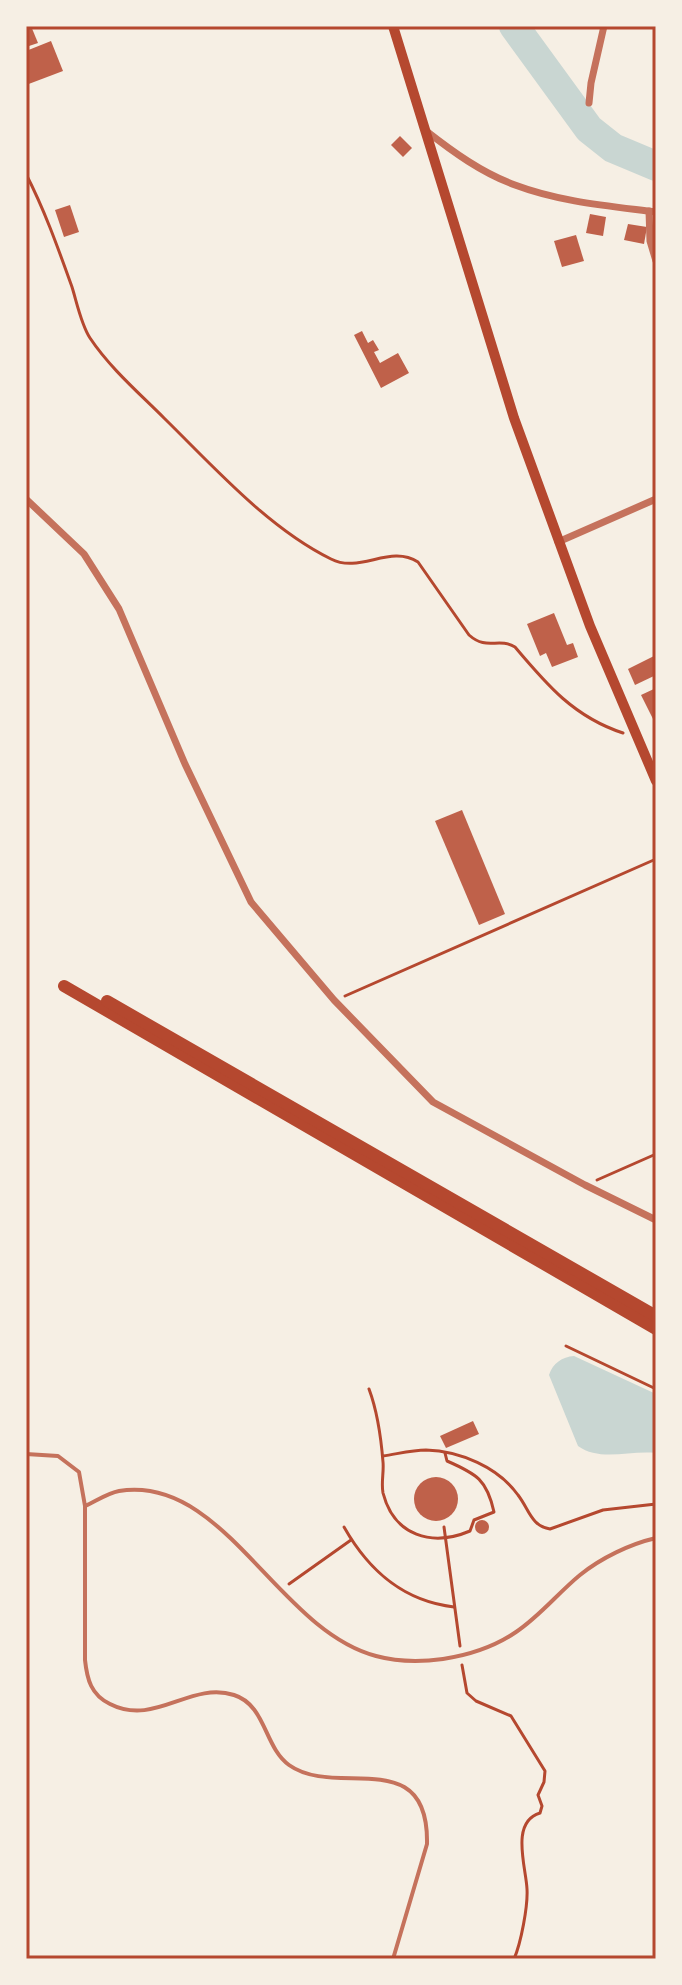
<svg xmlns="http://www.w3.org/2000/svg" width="682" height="1985" font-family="Inter,sans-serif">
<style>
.water{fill:#c9d6d2}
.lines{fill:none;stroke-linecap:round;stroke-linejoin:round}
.river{stroke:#c9d6d2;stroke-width:30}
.building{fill:#bf614a}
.path{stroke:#b5482f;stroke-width:3}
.service{stroke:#c5725c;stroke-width:4}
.minor{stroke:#c5725c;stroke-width:7}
.secondary{stroke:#b5482f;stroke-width:10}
.trunk{stroke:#b5482f;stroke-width:12}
.neatline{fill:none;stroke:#b5482f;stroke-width:3}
</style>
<rect width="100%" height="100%" fill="#f6efe4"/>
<path class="water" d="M574,1356L656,1394V1453C630,1450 600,1462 578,1446L549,1375C553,1363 562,1357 574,1356Z"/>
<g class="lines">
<polyline class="river" points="514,26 589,129 613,148 656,166"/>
</g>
<g class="building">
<polygon points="26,26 31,26 38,43 26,47"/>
<polygon points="51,41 63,71 26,85 26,51"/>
<polygon points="400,136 412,148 403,157 391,145"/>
<polygon points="70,205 79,232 64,237 55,210"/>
<polygon points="590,214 606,217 603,236 586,233"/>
<polygon points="628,224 647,227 644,244 624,240"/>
<polygon points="576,235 584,261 562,267 554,241"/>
<polygon points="362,331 368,343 373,340 379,350 374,352 380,363 398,353 409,373 381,388 354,335"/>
<polygon points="554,613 567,645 573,643 578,657 552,667 546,653 540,656 527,624"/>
<polygon points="654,656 656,675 635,685 628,669"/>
<polygon points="656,688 656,717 653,719 641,695"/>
<polygon points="462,810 505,914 479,925 435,821"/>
<polygon points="473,1421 479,1434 446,1448 440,1436"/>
<circle cx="436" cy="1499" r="22"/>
<circle cx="482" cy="1527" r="7"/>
</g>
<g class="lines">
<g class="path">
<path d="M26,174C45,211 58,248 72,287C77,303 81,324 90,338C110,368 139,393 164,418C214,467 268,528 331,559C360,574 390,544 418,562L469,635C487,651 498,637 515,647C547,685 574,717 623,733"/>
<polyline points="345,996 656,859"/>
<polyline points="597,1180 656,1154"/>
<polyline points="566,1346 656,1389"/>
<path d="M369,1389C378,1413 381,1437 383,1462C384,1472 381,1483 383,1493C394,1536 432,1547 470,1531L474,1520L494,1512C487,1480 477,1474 447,1461L445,1453"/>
<path d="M383,1456C397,1454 412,1450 426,1450C460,1451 498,1467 518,1495C529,1509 531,1526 550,1529L603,1510L656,1504"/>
<path d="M344,1527C369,1571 403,1601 454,1607"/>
<polyline points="444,1527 460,1646"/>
<polyline points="289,1584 351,1540"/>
<path d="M462,1665L467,1693L476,1701L511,1716L545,1771L544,1782L538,1795L542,1806L540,1813C510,1822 526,1867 527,1889C528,1906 521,1943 514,1959"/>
</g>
<g class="service">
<path d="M26,1454L58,1456L79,1472L85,1506V1660C87,1679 91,1695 110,1704C155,1727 190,1681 234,1695C266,1705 264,1747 289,1765C336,1799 429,1743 427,1844L393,1959"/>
<path d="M85,1506C96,1501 108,1493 119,1491C224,1474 277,1630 376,1656C398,1662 421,1662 443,1659C469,1655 494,1647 516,1632C540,1616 558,1593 580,1575C601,1558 630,1544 656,1538"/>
</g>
<g class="minor">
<polyline points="589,103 591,83 604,26"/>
<path d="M425,130C453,152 482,173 515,185C560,202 609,206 656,212"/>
<polyline points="649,211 650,241 656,261"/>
<polyline points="26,499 84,554 119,609 185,764 251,902 334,1000 433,1102 585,1185 656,1220"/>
<polyline points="558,542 656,499"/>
</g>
<polyline class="secondary" points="393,26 514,418 590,626 656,781"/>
<g class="trunk">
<polyline points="64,986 656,1329"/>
<polyline points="107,1001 656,1316"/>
</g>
</g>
<rect width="682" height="1985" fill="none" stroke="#f6efe4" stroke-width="56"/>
<rect x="28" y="28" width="626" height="1929" class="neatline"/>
</svg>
